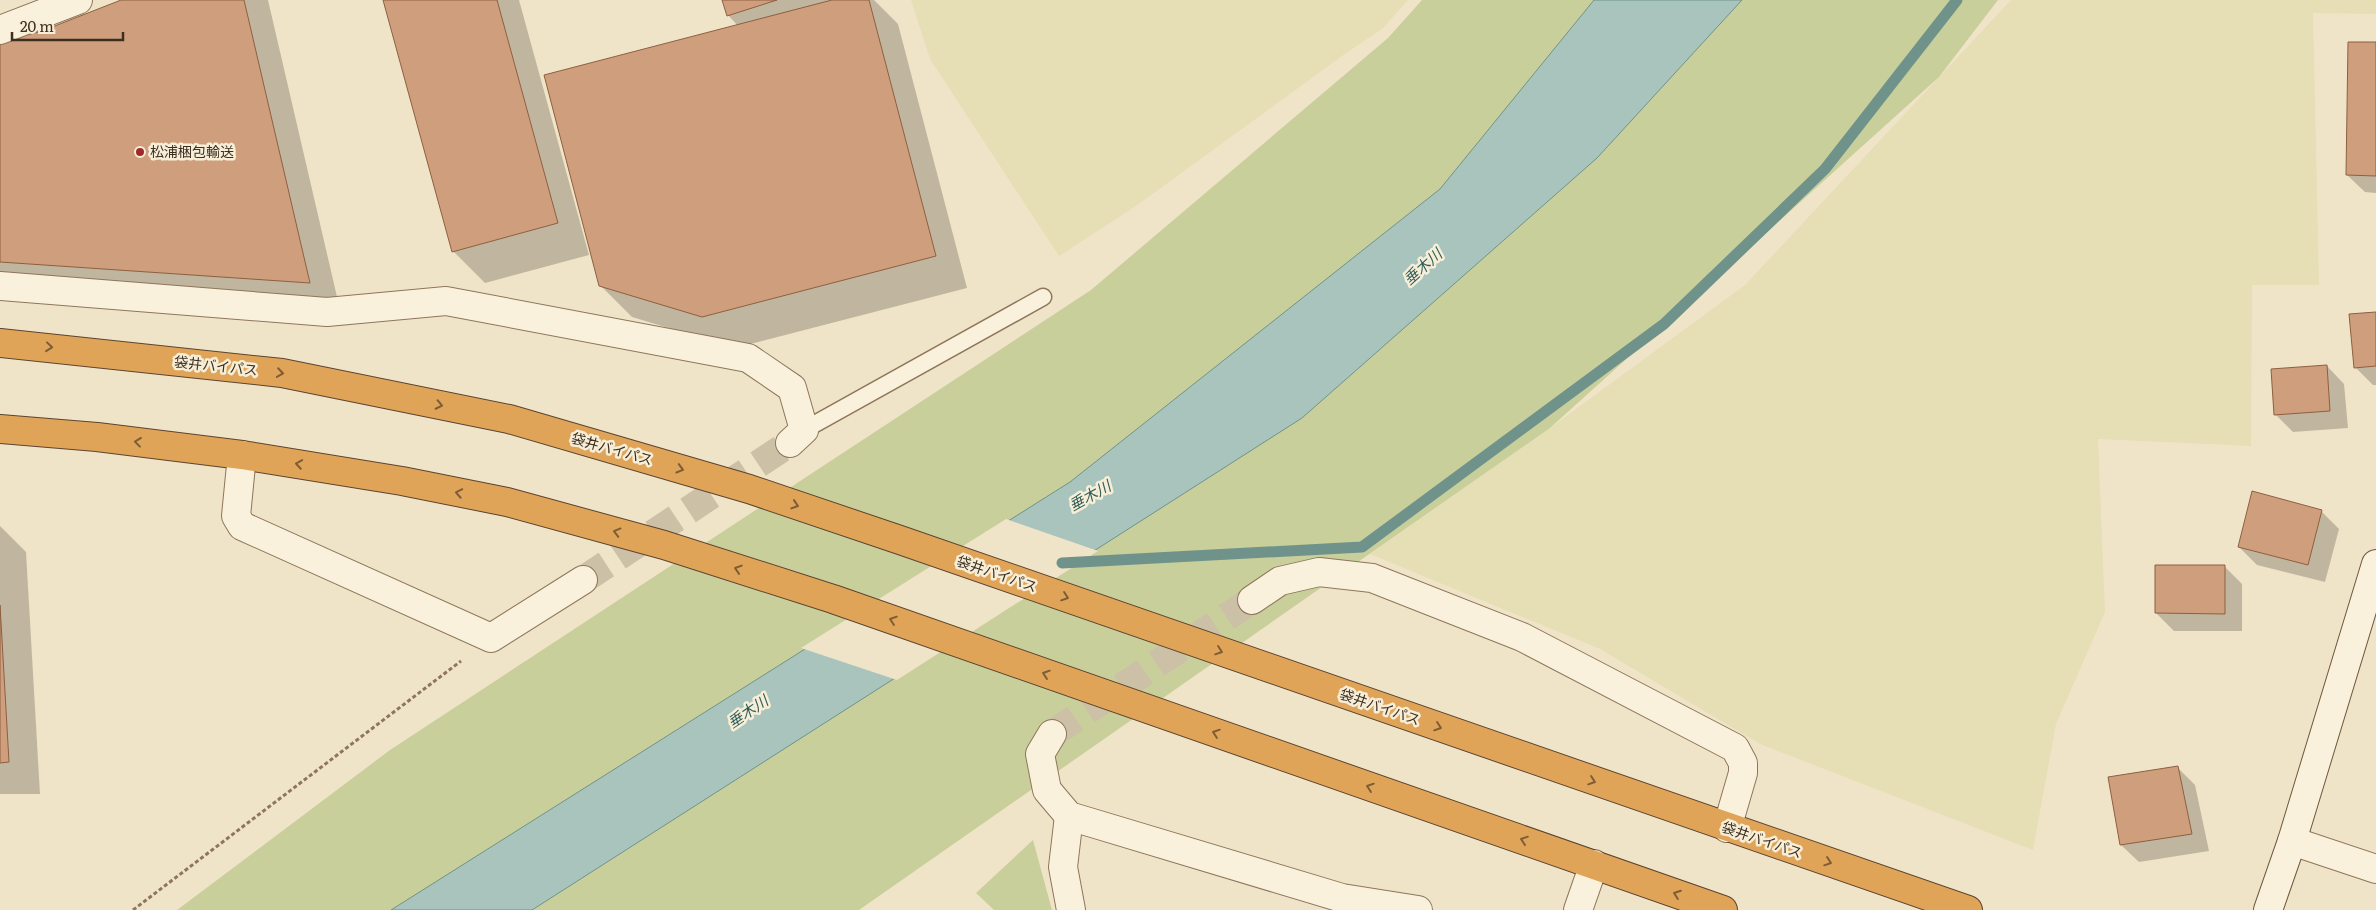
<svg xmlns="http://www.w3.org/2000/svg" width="2376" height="910" font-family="Literata,'Noto Sans JP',serif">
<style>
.farmland{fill:#e6deb5}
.green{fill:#c9cf9b}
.water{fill:#a9c4bc;stroke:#6f938a}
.pier{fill:#f0e4c8}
.shadow{fill:#0003}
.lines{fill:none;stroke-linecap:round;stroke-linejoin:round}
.stream{stroke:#6f938a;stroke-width:11}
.building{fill:#cf9f7d;stroke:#8d5f41}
.street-tunnel{stroke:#ccc0a6;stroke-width:28;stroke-dasharray:28 14;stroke-linecap:butt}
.lane-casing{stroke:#8d765c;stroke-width:19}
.street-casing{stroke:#8d765c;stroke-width:30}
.secondary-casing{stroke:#6f573f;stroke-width:30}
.highway-casing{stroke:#5b4430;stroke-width:30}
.path{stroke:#8d765c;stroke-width:3;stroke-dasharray:4 2.5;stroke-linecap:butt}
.lane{stroke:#faf1dc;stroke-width:16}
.street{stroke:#faf1dc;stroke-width:28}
.secondary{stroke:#faf1dc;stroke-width:28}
.highway{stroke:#e0a458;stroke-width:28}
.oneway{stroke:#7e5d36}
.poi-dot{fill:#9e2a2b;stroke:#f7eed8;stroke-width:2}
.labels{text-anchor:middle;stroke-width:5;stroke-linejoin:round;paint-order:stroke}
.poi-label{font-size:14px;fill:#3d2e20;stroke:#f7eed8;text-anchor:start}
.street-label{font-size:14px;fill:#3d2e20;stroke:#f7eed8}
.water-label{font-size:15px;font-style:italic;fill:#2f5d5a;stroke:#f7eed8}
</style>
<rect width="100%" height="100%" fill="#f0e4c8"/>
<g class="farmland">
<polygon points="911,0 1408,0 1383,28 1342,56 1136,206 1059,256 930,59"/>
<polygon points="2011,0 2376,0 2376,14 2313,13 2319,285 2252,285 2251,446 2098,439 2105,612 2056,724 2033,850 1760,744 1600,649 1370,554 1550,428 1745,285"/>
</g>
<g class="green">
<polygon points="1422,0 1998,0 1939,77 1550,428 859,910 177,910 390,750 1091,290 1388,38"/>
<polygon points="1033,840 1052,910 994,910 976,893"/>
</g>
<polygon class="water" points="1594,0 1742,0 1597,158 1302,418 532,910 391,910 1070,482 1440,189"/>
<polygon class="pier" points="1006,519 1098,551 897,680 801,648"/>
<g class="shadow">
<polygon points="128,0 268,0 341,314 0,291 0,43 42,32"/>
<polygon points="384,0 519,0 589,255 485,283 454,252"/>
<polygon points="723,0 874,0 898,24 967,288 735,348 632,317 600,285 738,26 728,15"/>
<polygon points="2376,44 2376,193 2365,192 2347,175"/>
<polygon points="2376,313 2376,385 2373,385 2355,367"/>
<polygon points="2327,366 2344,384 2348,428 2293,432 2275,414"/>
<polygon points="2321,511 2339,529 2325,582 2257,565 2239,547"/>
<polygon points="0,526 26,552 40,794 0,794"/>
<polygon points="2225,567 2242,584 2242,631 2174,631 2156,613"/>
<polygon points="2178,768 2195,785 2209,851 2139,862 2121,845"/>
</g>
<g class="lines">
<polyline class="stream" points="1062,563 1362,547 1664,324 1825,169 1957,0"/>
</g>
<g class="building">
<polygon points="121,0 244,0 310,283 0,262 0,42 42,31"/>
<polygon points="383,0 497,0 558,223 452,252"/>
<polygon points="722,0 777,0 727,16"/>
<polygon points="832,0 869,0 936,256 702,317 599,286 544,75"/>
<polygon points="2348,42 2376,42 2376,176 2346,175"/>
<polygon points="2376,312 2376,366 2354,368 2349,314"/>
<polygon points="2327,365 2330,411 2274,415 2271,369"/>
<polygon points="2252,491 2322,510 2308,565 2238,547"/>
<polygon points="2155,565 2225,565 2225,614 2155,613"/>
<polygon points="0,605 9,762 0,763"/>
<polygon points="2178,766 2192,834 2120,845 2108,777"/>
</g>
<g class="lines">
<g class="street-tunnel">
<polyline points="583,580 790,443"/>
<polyline points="1052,734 1252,600"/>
</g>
<g class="lane-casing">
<polyline id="lane" points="804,430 1043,297"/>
</g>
<g class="street-casing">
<g id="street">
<polyline points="0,30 78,0"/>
<polyline points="0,286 327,312 446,301 748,358 792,388 804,430 790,443"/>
<polyline points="242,455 236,516 242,526 491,638 583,580"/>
<polyline points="1252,600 1280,581 1319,572 1372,578 1522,637 1735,748 1743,763 1743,773 1727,828"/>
<polyline points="1052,734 1040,754 1047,790 1069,816 1342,898 1418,910"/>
<polyline points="1069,816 1063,867 1071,910"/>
<polyline points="2292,841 2376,869"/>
<polyline points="1578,910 1594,864"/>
</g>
</g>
<g class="secondary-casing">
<polyline id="secondary" points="2268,910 2292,841 2376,564"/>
</g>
<g class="highway-casing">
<g id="highway">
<polyline points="0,343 282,373 509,419 749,489 900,540 1968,910"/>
<polyline points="0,429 97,437 242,455 402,481 507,502 664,545 833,599 1723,910"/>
</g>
</g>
<polyline class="path" points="133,910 461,661"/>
<use href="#lane" class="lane"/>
<use href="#street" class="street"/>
<use href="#secondary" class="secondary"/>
<use href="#highway" class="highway"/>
</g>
<defs><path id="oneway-chevron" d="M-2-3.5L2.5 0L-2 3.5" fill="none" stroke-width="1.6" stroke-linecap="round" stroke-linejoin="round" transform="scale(1.25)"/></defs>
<g class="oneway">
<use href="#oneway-chevron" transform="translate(49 347) rotate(6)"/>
<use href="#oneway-chevron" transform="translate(280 373) rotate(8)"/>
<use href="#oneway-chevron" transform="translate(439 405) rotate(12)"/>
<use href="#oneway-chevron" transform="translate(138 442) rotate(-173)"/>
<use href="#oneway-chevron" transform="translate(299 464) rotate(-171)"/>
<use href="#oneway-chevron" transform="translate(680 469) rotate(16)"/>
<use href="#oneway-chevron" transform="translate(459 493) rotate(-169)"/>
<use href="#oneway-chevron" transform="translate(795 505) rotate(18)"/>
<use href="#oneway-chevron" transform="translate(617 532) rotate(-165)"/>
<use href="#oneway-chevron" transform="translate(738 569) rotate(-162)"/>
<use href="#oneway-chevron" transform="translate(1065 597) rotate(19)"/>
<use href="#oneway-chevron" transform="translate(893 620) rotate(-161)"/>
<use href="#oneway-chevron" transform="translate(1219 651) rotate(19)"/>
<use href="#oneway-chevron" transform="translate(1046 674) rotate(-161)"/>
<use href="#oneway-chevron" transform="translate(1438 727) rotate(19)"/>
<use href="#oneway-chevron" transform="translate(1216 733) rotate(-161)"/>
<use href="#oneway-chevron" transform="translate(1592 781) rotate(19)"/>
<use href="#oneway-chevron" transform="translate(1370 787) rotate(-161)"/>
<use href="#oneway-chevron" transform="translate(1524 840) rotate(-161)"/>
<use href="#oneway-chevron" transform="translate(1828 862) rotate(19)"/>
<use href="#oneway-chevron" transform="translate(1677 894) rotate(-160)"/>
</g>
<circle class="poi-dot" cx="140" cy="152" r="5"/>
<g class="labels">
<g class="poi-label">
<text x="150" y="157">松浦梱包輸送</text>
</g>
<g class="street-label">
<text transform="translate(216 366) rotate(6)" y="5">袋井バイパス</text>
<text transform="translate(612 449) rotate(16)" y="5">袋井バイパス</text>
<text transform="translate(997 574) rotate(19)" y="5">袋井バイパス</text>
<text transform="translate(1380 707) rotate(19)" y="5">袋井バイパス</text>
<text transform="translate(1762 840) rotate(19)" y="5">袋井バイパス</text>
</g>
<g class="water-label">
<text transform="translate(1423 267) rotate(-42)" y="5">垂木川</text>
<text transform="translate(1090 496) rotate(-29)" y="5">垂木川</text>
<text transform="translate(748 712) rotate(-34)" y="5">垂木川</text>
</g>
</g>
<path d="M12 32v8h111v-8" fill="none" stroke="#3d2e20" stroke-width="2.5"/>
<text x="20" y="32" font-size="15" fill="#3d2e20" stroke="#f7eed8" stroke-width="4" paint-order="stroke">20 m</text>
</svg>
